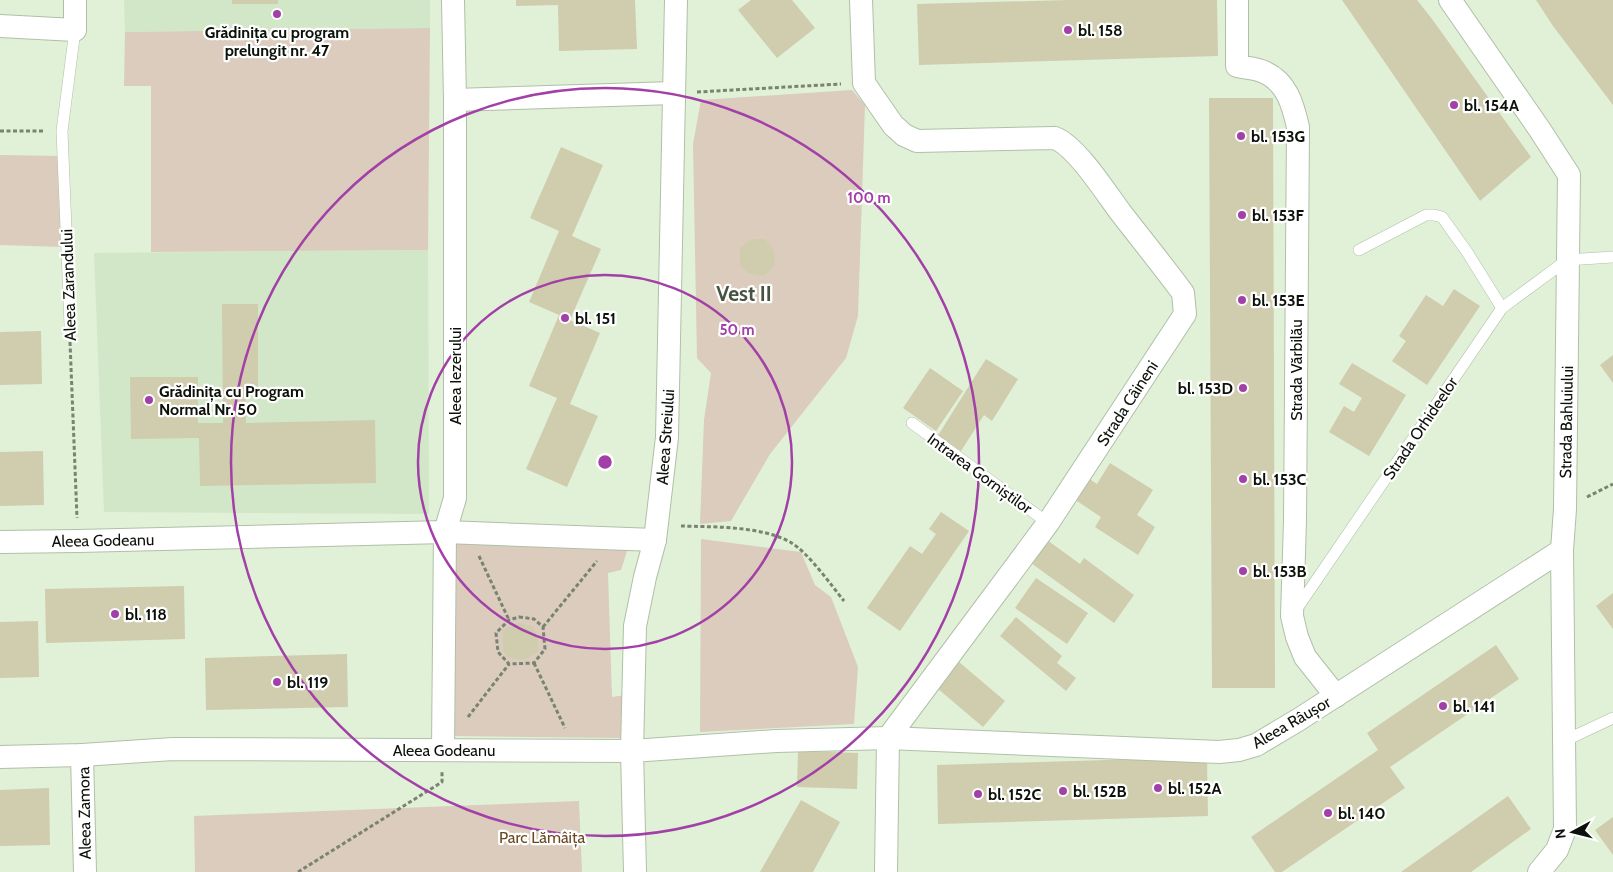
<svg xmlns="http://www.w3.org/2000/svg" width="1613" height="872" font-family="Cabin,sans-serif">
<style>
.built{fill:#d2e7c7}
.green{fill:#dbccbe}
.building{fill:#d0ccae}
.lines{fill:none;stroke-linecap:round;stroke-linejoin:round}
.lane-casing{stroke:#b0c0a8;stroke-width:12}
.street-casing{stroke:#b0c0a8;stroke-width:24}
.path{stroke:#788372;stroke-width:3;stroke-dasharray:4 2.5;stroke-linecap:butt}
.lane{stroke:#fff;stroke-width:11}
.street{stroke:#fff;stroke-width:22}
.ring{fill:none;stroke:#a240a7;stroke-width:2.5}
.poi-dot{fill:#a240a7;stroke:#fff;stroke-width:2}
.labels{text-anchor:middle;stroke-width:4.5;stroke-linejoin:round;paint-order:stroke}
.poi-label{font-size:16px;font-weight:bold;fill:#0c1109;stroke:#fff;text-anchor:start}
.street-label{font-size:16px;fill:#0c1109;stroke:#fff}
.park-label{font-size:16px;fill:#6b4822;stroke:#fff}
.district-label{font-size:21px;font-weight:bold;fill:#46543f;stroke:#fff}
.centre{fill:#a240a7;stroke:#fff;stroke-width:2.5}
.ring-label{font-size:15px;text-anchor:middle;font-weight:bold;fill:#a240a7;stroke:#fff;stroke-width:4.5;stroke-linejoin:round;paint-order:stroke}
</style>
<rect width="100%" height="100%" fill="#e0f1d7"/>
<g class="built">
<polygon points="124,0 430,0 430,28 125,32"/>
<polygon points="428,250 429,514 104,512 94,253"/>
</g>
<g class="green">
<polygon points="430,28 428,250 151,252 151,86 124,86 125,32"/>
<polygon points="852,90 865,105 858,316 846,358 770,454 731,521 700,524 704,420 711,373 697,358 693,144 701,100"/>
<polygon points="0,155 59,156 63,247 0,245"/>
<polygon points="701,539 801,552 815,585 831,597 858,667 854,724 700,732"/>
<polygon points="455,542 628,548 621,570 608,573 612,697 626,695 622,738 454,736"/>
<polygon points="579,801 582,872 195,872 194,816"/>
</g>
<g class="building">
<rect x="232" y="0" width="46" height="4"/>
<polygon points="516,0 635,0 637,49 559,51 558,5 516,6"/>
<polygon points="751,0 792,0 815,28 777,58 738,10"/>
<polygon points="1068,0 1217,0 1218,56 919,65 917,4"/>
<polygon points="1342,0 1417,0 1432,19 1531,157 1480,201"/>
<polygon points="1536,0 1613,0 1613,105 1553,26"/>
<polygon points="1209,98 1273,98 1275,688 1212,688"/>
<polygon points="561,147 603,165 572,236 601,249 570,320 600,333 570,404 598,416 567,487 526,469 557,398 529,386 559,315 529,302 559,231 530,218"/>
<polygon points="751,239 765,239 774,251 775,266 763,276 748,273 740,265 740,248"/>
<polygon points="1454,289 1480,306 1427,385 1392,361 1406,341 1399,336 1426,295 1443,306"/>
<polygon points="222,304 258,304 258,390 246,390 246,423 375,420 376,483 200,486 199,438 131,439 130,377 198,377 198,423 223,423"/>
<polygon points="41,331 42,384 0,385 0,332"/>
<polygon points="1613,355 1613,383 1600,365"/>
<polygon points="986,359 1018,379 992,421 984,415 961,451 937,437"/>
<polygon points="1352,363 1406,395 1369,456 1329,432 1344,406 1354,412 1362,398 1339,384"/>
<polygon points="930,368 963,391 936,431 903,408"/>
<polygon points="43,451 44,505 0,506 0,452"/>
<polygon points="1110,463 1153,490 1137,515 1155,527 1138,555 1095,527 1101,517 1074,499 1088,478 1097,484"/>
<polygon points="941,512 969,531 900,631 867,608 910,546 922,554 936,534 929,529"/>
<polygon points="1047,540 1080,564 1084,558 1134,595 1114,623 1031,563"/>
<polygon points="1036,578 1088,613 1067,644 1015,608"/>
<polygon points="184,586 185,639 46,643 45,589"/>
<polygon points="1613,593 1613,629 1596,606"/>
<polygon points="1016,617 1062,656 1057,663 1076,678 1066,691 1000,636"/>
<polygon points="38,621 39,677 0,678 0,622"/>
<polygon points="519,623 533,627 537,634 538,651 528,658 521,660 508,657 503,651 503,630"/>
<polygon points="1496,645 1519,679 1390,767 1405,788 1282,872 1275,872 1251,837 1378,750 1367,733"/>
<polygon points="347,654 348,707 206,710 205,658"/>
<polygon points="959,662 1005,701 983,727 937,688"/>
<polygon points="798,751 858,753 857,789 797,787"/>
<polygon points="1207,757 1208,816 938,824 937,765"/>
<polygon points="49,788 50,845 0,846 0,790"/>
<polygon points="1508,796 1531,829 1471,872 1401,872"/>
<polygon points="801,800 840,822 813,872 760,872"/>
<polygon points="1613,817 1613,855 1595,830"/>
</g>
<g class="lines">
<g class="lane-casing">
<g id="lane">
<polyline points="1359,250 1426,215 1434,215 1442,217 1467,252 1502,308"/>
<polyline points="70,325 62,131 75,30"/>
<polyline points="912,423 1048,523"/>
<polyline points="1296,610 1502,308 1567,260 1613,257"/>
<polyline points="1564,741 1613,718"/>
</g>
</g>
<g class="street-casing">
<g id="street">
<path d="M861,0L864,83L893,125L904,135L917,141L1055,138C1077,147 1106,193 1121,213C1142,240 1163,266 1183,293L1185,314L1048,523L888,738"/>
<path d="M1237,0V66C1246,68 1256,68 1264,72C1287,82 1293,105 1298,127L1295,521L1292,616L1297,637L1305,657L1336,696"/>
<polyline points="1450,0 1540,130 1569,175 1565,509 1562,550 1565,829 1557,850 1539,872"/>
<polyline points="0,26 75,30 75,0"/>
<polyline points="455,100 674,93"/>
<polyline points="0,542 78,541 445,532 655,540"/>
<polyline points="443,750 445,532 455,498 455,100 453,0"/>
<polyline points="82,755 85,872"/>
<polyline points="0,757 82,755 173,749 632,751 776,741 888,738 1219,752 1239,750 1256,745 1298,720 1562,550"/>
<polyline points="635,872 632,751 635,626 645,577 655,540 667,437 676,0"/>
<polyline points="886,872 888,738"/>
</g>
</g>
<g class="path">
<polyline points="697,92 841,84"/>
<polyline points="0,131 44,131"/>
<polyline points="70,342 77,518"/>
<polyline points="1587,497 1613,484"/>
<path d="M681,526C714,527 761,526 790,542C808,552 831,585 844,601"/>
<polyline points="479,556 509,620"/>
<polygon points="519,617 534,619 543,627 545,649 534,663 509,664 498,652 496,633 509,620"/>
<polyline points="543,627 597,561"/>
<polyline points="534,663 565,728"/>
<polyline points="468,717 509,664"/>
<polyline points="298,872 442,782 442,772"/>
</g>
<use href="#lane" class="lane"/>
<use href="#street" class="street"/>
</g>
<g class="ring">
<circle cx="605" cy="462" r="187"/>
<circle cx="605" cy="462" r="374"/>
</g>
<g class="poi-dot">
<circle cx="277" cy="14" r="5"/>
<circle cx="1068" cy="30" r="5"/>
<circle cx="1454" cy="105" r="5"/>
<circle cx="1241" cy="136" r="5"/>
<circle cx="1242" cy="215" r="5"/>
<circle cx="1242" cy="300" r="5"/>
<circle cx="565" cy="318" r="5"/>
<circle cx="1243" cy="388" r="5"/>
<circle cx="149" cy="400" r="5"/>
<circle cx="1243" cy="479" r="5"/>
<circle cx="1243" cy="571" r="5"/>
<circle cx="115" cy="614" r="5"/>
<circle cx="277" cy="682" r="5"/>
<circle cx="1443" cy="706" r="5"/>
<circle cx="1158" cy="788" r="5"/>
<circle cx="1063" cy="791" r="5"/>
<circle cx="978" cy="794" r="5"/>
<circle cx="1328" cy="813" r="5"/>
</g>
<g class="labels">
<g class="poi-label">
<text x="1078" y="36">bl. 158</text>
<text x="277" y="38" text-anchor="middle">Grădinița cu program<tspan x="277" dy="18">prelungit nr. 47</tspan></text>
<text x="1464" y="111">bl. 154A</text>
<text x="1251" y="142">bl. 153G</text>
<text x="1252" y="221">bl. 153F</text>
<text x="1252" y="306">bl. 153E</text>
<text x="575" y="324">bl. 151</text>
<text x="1233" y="394" text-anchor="end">bl. 153D</text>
<text x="159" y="397">Grădinița cu Program<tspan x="159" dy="18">Normal Nr. 50</tspan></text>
<text x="1253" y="485">bl. 153C</text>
<text x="1253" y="577">bl. 153B</text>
<text x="125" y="620">bl. 118</text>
<text x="287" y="688">bl. 119</text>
<text x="1453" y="712">bl. 141</text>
<text x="1168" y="794">bl. 152A</text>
<text x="1073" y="797">bl. 152B</text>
<text x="988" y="800">bl. 152C</text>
<text x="1338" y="819">bl. 140</text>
</g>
<g class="street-label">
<text transform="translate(68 285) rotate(-92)" y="6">Aleea Zarandului</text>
<text transform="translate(1296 370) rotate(-90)" y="6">Strada Vărbilău</text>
<text transform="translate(455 376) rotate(-90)" y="6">Aleea Iezerului</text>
<text transform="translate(1127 403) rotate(-57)" y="6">Strada Câineni</text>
<text transform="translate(1566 422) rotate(-89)" y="6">Strada Bahluiului</text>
<text transform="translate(1420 428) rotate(-56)" y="6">Strada Orhideelor</text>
<text transform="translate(665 437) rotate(-86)" y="6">Aleea Streiului</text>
<text transform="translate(980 473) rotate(36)" y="6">Intrarea Gorniștilor</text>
<text transform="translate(103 540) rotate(-1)" y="6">Aleea Godeanu</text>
<text transform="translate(1291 722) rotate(-30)" y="6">Aleea Râușor</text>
<text x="444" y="756">Aleea Godeanu</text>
<text transform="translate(84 813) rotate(-91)" y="6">Aleea Zamora</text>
</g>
<g class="park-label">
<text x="542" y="843">Parc Lămâița</text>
</g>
<g class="district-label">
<text x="744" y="301">Vest II</text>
</g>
</g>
<circle cx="605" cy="462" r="8" class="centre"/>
<g class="ring-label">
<text x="869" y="203">100 m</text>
<text x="737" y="335">50 m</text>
</g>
<g transform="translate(1573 832) rotate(263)" stroke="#ffffff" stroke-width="4" paint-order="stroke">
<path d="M0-4L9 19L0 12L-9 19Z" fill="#0c1109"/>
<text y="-8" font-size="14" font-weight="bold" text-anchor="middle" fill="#0c1109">N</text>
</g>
</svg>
